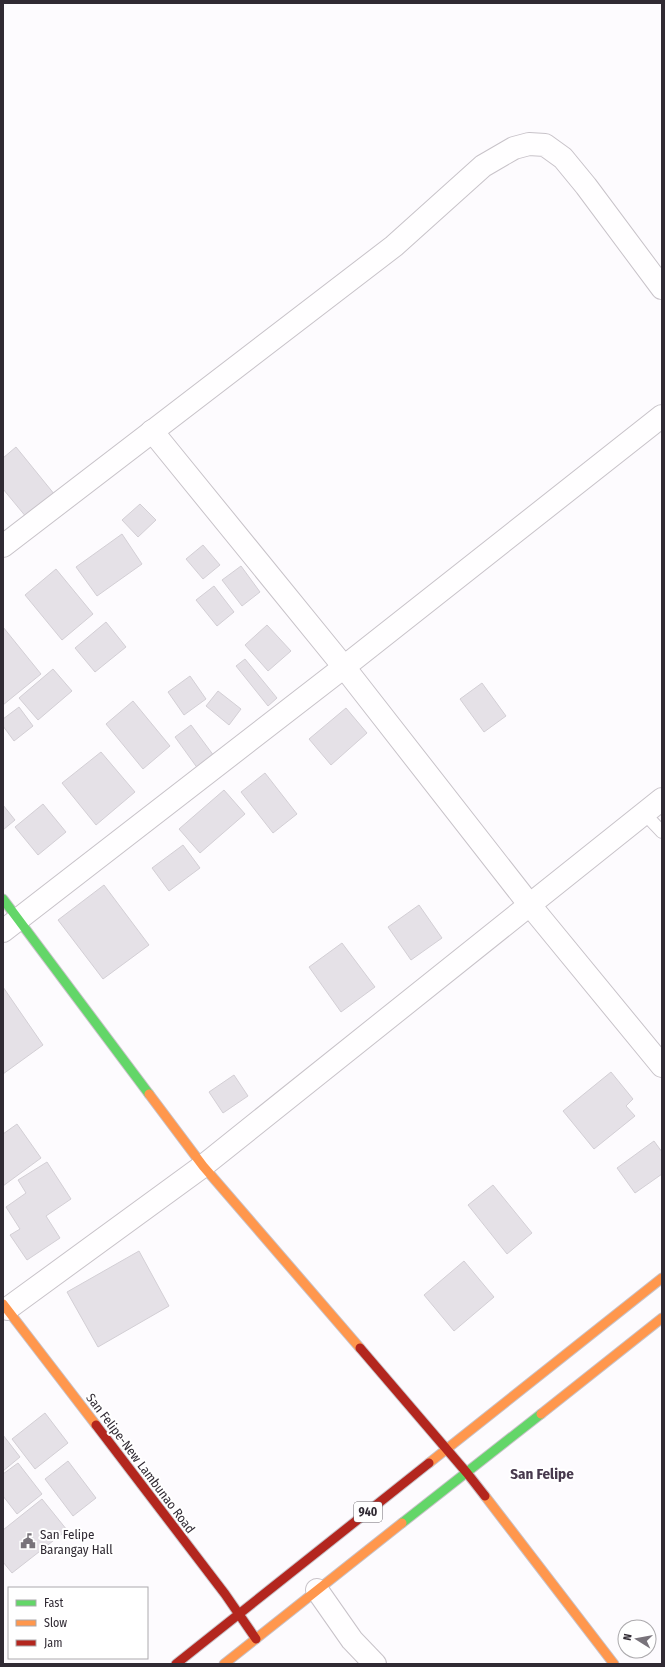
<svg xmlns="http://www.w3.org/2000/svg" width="665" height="1667" font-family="'Fira Sans Condensed',sans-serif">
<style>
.building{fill:#e5e1e7;stroke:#d3cfd5}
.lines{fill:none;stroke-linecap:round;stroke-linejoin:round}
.lane-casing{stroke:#c8c3c9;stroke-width:14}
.street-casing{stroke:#c8c3c9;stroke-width:24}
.fast-casing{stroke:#c8c3c9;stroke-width:11}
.slow-casing{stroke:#c8c3c9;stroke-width:11}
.jam-casing{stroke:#c8c3c9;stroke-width:11}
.lane{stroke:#fffeff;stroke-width:12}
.street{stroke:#fffeff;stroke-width:22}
.fast{stroke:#63d668;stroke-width:9}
.slow{stroke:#ff974d;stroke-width:9}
.jam{stroke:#b3261e;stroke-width:9}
.labels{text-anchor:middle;stroke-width:4;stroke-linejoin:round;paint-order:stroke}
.shield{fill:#fff;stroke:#6e6a70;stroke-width:1}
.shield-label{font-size:12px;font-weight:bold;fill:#302a33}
.street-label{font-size:13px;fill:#302a33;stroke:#fff}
.poi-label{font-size:13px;fill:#302a33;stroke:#fff;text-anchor:start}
.quarter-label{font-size:15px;font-weight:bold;fill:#47394d;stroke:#fff}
</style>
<rect width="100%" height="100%" fill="#fdfbfe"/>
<g class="building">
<polygon points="16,447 55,495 27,518 3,489 3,458"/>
<polygon points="140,504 156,520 138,537 122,520"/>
<polygon points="122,534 142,564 97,596 76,567"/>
<polygon points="203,545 220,565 203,579 186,559"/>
<polygon points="241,566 260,592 242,606 222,580"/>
<polygon points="56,569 93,614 62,640 25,595"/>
<polygon points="214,586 234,612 217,626 196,600"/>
<polygon points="106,622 126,647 95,672 75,648"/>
<polygon points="267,625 291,651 268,671 245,645"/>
<polygon points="3,627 41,674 3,705"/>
<polygon points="245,659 277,698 268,706 236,666"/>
<polygon points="53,669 72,691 38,720 19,698"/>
<polygon points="190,676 206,699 184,715 168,692"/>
<polygon points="482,683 506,716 484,732 460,699"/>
<polygon points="218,691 241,709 229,725 206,706"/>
<polygon points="133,701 170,746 143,769 106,724"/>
<polygon points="19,707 33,726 14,741 3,726 3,719"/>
<polygon points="346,708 367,733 331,765 309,739"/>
<polygon points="191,725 217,760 201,773 175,737"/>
<polygon points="101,752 135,792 96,825 62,783"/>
<polygon points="265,773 297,814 273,833 241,792"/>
<polygon points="224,790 245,814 200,853 179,829"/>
<polygon points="43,804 66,832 38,855 15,827"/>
<polygon points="3,805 15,820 3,830"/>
<polygon points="183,845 200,868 169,891 152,868"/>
<polygon points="104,885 149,945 103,979 58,920"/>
<polygon points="419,905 442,938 411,960 388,927"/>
<polygon points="342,943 375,987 341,1012 309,967"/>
<polygon points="3,987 43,1045 3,1074"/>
<polygon points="611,1072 633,1099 626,1106 635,1116 594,1149 563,1111"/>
<polygon points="234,1075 248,1096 223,1113 209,1092"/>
<polygon points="17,1124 41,1158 3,1186 3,1134"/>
<polygon points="654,1141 662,1152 662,1174 635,1193 617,1168"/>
<polygon points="47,1162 71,1199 46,1216 60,1238 27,1260 10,1235 20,1229 6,1207 26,1193 18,1180"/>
<polygon points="493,1185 532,1233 507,1254 468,1205"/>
<polygon points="139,1251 169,1306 98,1347 67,1292"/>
<polygon points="464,1261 494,1297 454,1331 424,1295"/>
<polygon points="45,1413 68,1443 35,1469 12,1439"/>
<polygon points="3,1435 20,1457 3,1471"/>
<polygon points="68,1461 96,1498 73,1516 45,1479"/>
<polygon points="18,1463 42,1494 17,1514 3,1496 3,1474"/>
<polygon points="42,1499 67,1530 12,1573 3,1562 3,1530"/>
</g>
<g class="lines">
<g class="lane-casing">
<polyline id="lane" points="644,813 662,832"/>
</g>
<g class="street-casing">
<g id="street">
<polyline points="152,431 344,667 529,904 662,1066"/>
<polyline points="3,546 394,246 483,166 514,148 529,144 545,145 563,158 586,186 662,288"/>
<polyline points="3,931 344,667 662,416"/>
<polyline points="7,1309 203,1166 662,799"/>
<polyline points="317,1590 352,1640 375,1664"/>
</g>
</g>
<g class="fast-casing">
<g id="fast">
<polyline points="3,899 149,1094"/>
<polyline points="402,1523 541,1414"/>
</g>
</g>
<g class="slow-casing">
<g id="slow">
<polyline points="149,1094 203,1166 360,1348"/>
<polyline points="3,1304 96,1425"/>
<polyline points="541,1414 662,1318"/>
<polyline points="429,1463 662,1278"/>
<polyline points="485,1496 614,1664"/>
<polyline points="224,1664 402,1523"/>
</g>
</g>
<g class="jam-casing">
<g id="jam">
<polyline points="360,1348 467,1473 485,1496"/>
<polyline points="96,1425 225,1594 256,1639"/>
<polyline points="176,1664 429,1463"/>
</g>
</g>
<use href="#lane" class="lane"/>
<use href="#street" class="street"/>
<use href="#fast" class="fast"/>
<use href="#slow" class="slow"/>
<use href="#jam" class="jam"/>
</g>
<defs>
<g id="civic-bare" transform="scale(1.2)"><path d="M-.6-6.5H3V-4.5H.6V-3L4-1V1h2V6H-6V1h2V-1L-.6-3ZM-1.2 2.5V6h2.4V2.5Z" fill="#78737a" stroke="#fff" stroke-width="2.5" paint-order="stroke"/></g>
</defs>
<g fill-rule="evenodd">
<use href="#civic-bare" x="28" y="1541"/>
</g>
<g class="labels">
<rect class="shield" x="354" y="1502" width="28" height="20" rx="3"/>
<g class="shield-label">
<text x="368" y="1516">940</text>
</g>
<g class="street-label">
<text transform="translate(141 1463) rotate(53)" y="5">San Felipe-New Lambunao Road</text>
</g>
<g class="poi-label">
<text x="40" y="1539">San Felipe<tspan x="40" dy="15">Barangay Hall</tspan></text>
</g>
<g class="quarter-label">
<text x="542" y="1479">San Felipe</text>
</g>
</g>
<rect width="665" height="1667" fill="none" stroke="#302a33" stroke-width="8"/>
<rect x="8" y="1587" width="140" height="72" fill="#ffffff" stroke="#acaaad"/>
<rect x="16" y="1600" width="20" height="6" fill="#63d668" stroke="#acaaad"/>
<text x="44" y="1607" font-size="12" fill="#302a33">Fast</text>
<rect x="16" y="1620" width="20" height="6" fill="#ff974d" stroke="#acaaad"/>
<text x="44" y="1627" font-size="12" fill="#302a33">Slow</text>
<rect x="16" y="1640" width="20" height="6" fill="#b3261e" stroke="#acaaad"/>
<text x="44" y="1647" font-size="12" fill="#302a33">Jam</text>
<g transform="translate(637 1639) rotate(281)"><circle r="19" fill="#ffffff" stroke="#acaaad"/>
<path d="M0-3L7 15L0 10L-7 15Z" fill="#78737a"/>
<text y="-6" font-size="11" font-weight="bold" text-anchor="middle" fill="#302a33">N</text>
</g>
</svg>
